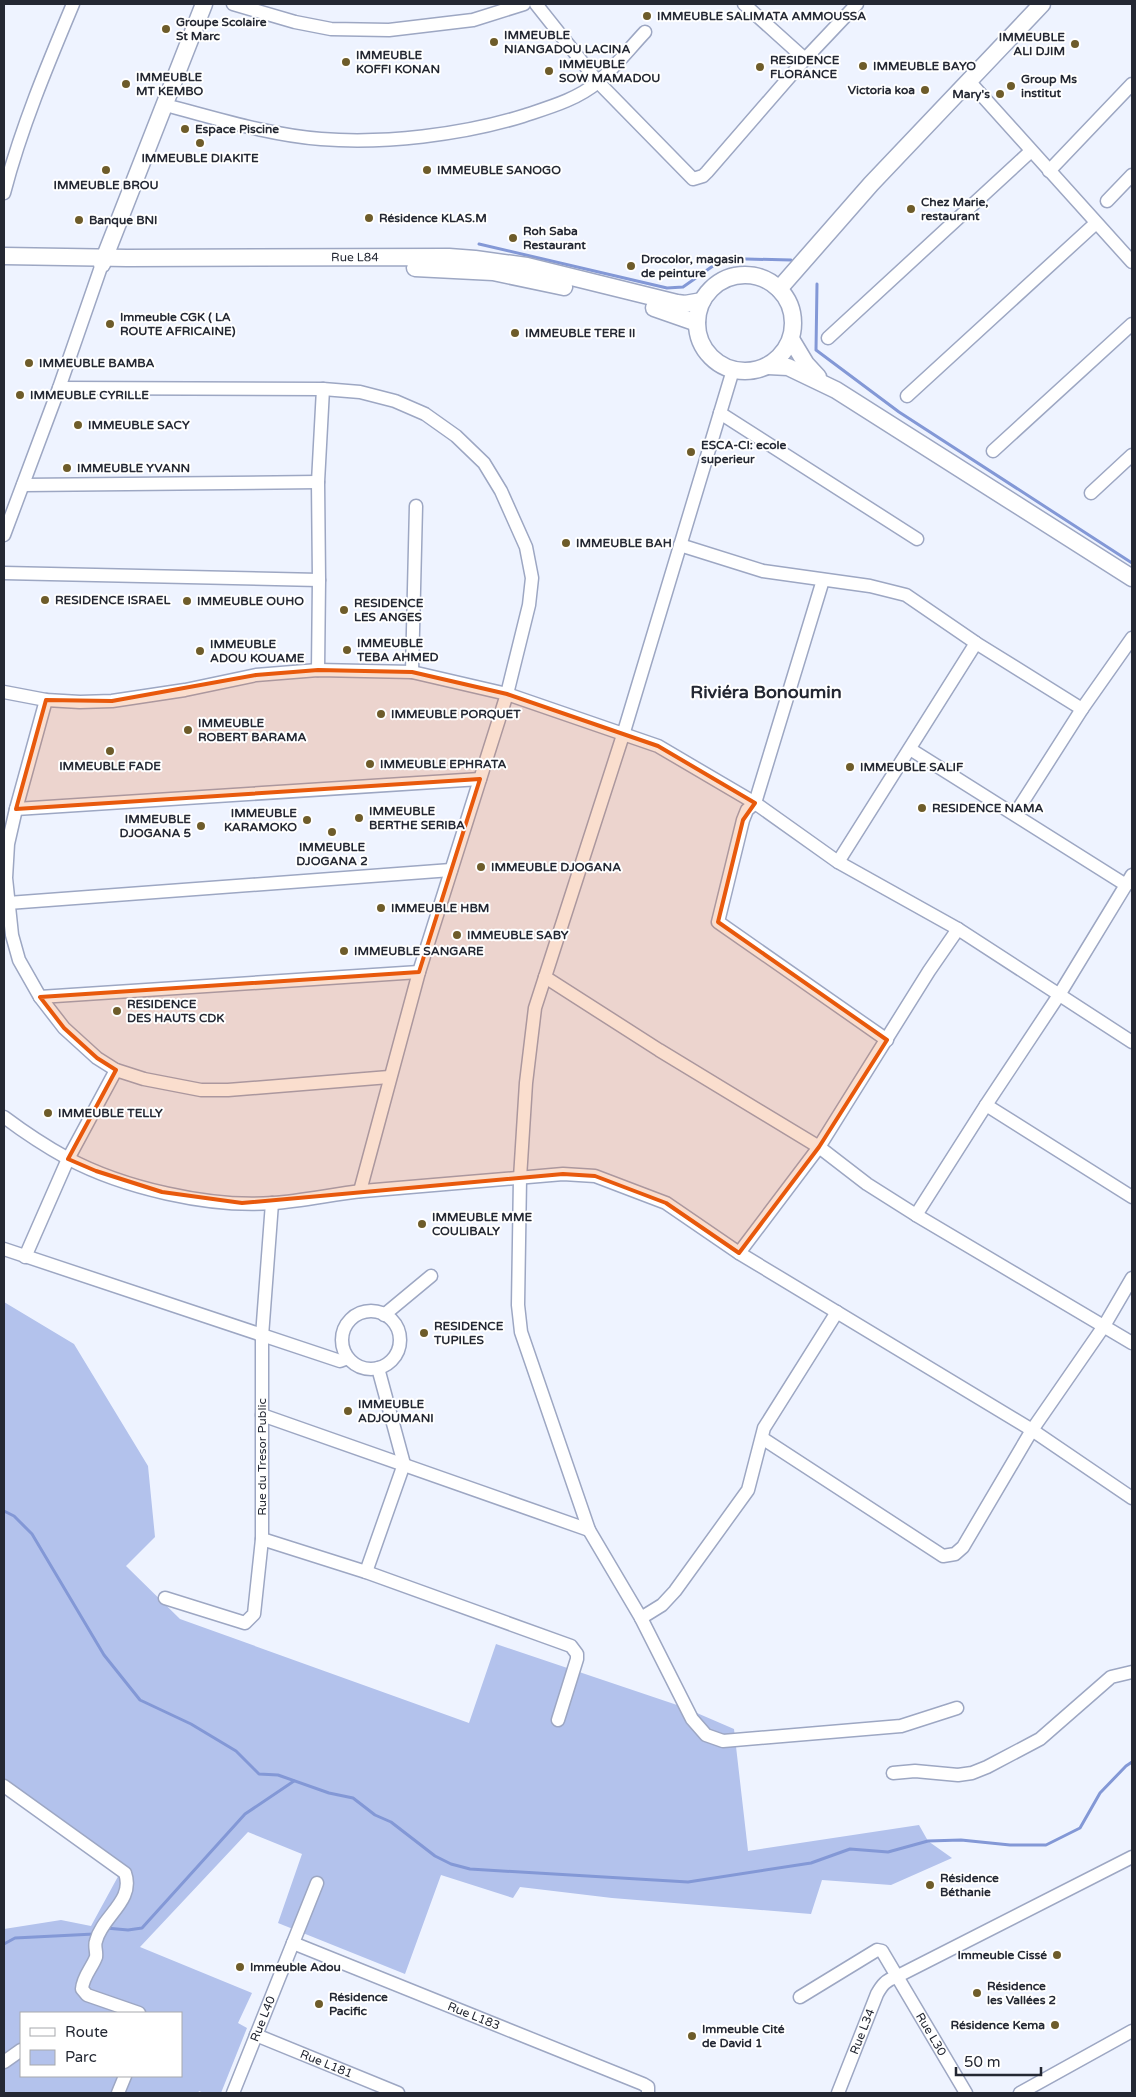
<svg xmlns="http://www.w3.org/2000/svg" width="1136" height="2097" font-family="'Varela Round',sans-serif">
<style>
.green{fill:#b3c2ec;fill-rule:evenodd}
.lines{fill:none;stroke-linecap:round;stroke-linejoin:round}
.stream{stroke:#8398d6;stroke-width:3}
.street-casing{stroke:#9da7c3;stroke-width:15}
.secondary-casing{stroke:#9da7c3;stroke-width:19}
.street{stroke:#fff;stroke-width:12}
.secondary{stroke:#fff;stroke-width:16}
.marked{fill:#e8590c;fill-opacity:0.2;stroke:#e8590c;stroke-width:4;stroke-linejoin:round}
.poi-dot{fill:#6e5c2a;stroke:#fff;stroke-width:2}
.labels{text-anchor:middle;stroke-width:4;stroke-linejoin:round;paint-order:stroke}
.poi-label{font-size:12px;font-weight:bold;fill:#242833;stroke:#fff;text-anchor:start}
.street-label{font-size:12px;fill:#242833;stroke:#fff}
.district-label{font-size:18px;font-weight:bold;fill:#242833;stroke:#fff}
</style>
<rect width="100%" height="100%" fill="#eef3ff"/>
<path class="green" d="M4,1302L74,1344L148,1466L155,1537L126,1566L180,1619L469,1723L496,1644L683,1707L734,1729L748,1851L919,1825L928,1841L952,1858L891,1885L822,1880L811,1914L612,1898L520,1887L513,1898L441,1875L405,1974L278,1923L302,1854L248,1832L140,1947L252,1993L238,2023L247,2028L221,2093H204L199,2091L198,2093H4V1929L61,1920L91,1926L121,1871L4,1785ZM21,2013H181V2076H21Z"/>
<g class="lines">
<g class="stream">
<polyline points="479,244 667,288 683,287 720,261"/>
<polyline points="746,259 791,260"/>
<polyline points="817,284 816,350 899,412 1132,563"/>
<polyline points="4,1511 14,1516 32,1534 104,1655 140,1700 191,1724 236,1751 259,1774 278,1775 329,1793 353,1798 375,1815 391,1822 435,1856 451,1864 470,1869 688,1882 811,1863 850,1849 888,1852 928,1841 961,1840 1010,1845 1046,1845 1080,1828 1100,1793 1126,1766 1132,1762"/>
<polyline points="106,1928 128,1930 142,1928 245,1814 294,1781"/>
<polyline points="4,1944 15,1938 94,1934"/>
</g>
<g class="street-casing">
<g id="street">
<polyline points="233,4 295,22 331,29 389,30 473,20 524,4"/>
<polyline points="536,4 598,82 693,179 703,176 707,172 805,59 857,4"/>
<polyline points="744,4 805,59"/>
<polyline points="968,80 1132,262"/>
<path d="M165,105C216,118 268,135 321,139C384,144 462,135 523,116C550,107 576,100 598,82C615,67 630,48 645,32"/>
<polyline points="1049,171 1132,84"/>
<path d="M4,193C21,128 47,66 73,4"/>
<polyline points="1107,201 1132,175"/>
<polyline points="828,338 1031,151"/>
<polyline points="733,370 623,735 535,1008 526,1083 520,1178 518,1305 521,1332 589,1530 641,1618 692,1719 706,1735 723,1741 901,1726 957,1708"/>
<polyline points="59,388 323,389 360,392 395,401 425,414 456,436 484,463 501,491 526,547 532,578 529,605 507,694 419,972 360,1191"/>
<polyline points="907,396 1096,223"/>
<polyline points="720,413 917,539"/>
<polyline points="993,451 1132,324"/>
<polyline points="23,485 318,482"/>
<polyline points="1091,493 1132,455"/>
<polyline points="4,535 59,388 102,264"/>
<polyline points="680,545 763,571 870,586 906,595 976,643 1082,709"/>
<polyline points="4,573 319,580"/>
<polyline points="823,580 755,803 747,810 743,820 718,922 887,1040"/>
<polyline points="318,670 319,580 318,482 323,389"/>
<polyline points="412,672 416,506"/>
<polyline points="4,692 46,700 80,702 112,701 185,690 256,675 318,670 412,672 507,694 658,746 755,803 838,862 958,929 1132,1042"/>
<polyline points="46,700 16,809 8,844 6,878 12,935 19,960 40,997 64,1028 97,1058 116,1070 144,1079 201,1090 228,1090 389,1077"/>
<polyline points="910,749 1126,885"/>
<polyline points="16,809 480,779"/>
<polyline points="1015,814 1082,709 1132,638"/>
<polyline points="838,862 976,643"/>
<polyline points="8,903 451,870"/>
<polyline points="545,977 659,1050 819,1147 867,1184 916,1215 1132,1343"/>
<polyline points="40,997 419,972"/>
<polyline points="986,1105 1132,1197"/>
<path d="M4,1117C24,1132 45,1146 67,1158C123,1188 210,1208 273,1203C303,1201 333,1194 363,1191C430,1185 496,1180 563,1174L595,1176L666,1203L739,1253L1032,1430L1132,1498"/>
<polyline points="916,1215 986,1105 1059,995 1132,875"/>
<polyline points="4,1249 340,1361 348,1358"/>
<polyline points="739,1253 819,1147 929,971 958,929"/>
<polyline points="25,1257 68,1159 116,1070"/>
<circle cx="371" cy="1340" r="29"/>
<polyline points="384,1315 431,1276"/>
<polyline points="262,1415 589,1530"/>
<polyline points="762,1438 943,1556 955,1554 963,1547 1032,1430 1104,1326 1132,1278"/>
<polyline points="262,1539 366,1572 571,1646 577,1654 577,1659 558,1720"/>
<polyline points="366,1572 404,1464 378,1368"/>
<polyline points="165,1598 245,1623 254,1614 262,1539 262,1336 272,1203"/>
<polyline points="641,1618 662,1605 675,1591 748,1490 764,1428 837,1312"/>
<polyline points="893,1773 915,1771 958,1775 972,1773 987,1767 1040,1739 1111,1677 1132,1672"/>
<path d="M4,1786L125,1873C135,1901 102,1916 96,1941C94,1946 97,1952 96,1957C92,1968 83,1976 82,1989L87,1995L139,2013"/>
<path id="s1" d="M293,1943L643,2084L648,2087V2093"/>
<path id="s2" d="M800,1997L877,1950L882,1951L966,2093"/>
<path id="s3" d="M256,2035L398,2093"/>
<polyline points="4,2062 21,2050"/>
<polyline points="118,2093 125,2076"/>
<path id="s4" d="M233,2093L317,1883"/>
<path id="s5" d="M838,2093L877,1994C882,1985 886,1980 896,1977L1132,1857"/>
<polyline points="1020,2093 1132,2031"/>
</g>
</g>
<g class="secondary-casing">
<g id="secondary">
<path id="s6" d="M4,256L127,258L449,257L475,259L527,266L677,303L685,304L702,301"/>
<polyline points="102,264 204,4"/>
<polyline points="415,268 493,272 564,287"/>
<circle cx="745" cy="323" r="48"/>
<polyline points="779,289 871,184 1042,4"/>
<polyline points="654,308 697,323"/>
<polyline points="791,339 806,364 818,377"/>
<polyline points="768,366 788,367 836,390 1132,578"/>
</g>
</g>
<use href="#street" class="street"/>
<use href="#secondary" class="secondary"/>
</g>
<path class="marked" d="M318,670L412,672L507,694L658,746L755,803L743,820L718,922L887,1040L819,1147L739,1253L666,1203L595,1176L563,1174L242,1203L162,1192L96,1171L68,1159L116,1070L97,1058L64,1028L40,997L419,972L480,779L16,809L46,700L112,701L256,675Z"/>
<g class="poi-dot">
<circle cx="647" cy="16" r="5"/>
<circle cx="166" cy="29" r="5"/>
<circle cx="494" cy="42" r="5"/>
<circle cx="1075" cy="44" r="5"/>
<circle cx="346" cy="62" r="5"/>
<circle cx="863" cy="66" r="5"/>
<circle cx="760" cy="67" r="5"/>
<circle cx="549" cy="71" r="5"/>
<circle cx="126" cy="84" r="5"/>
<circle cx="1011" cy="86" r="5"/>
<circle cx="925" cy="90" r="5"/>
<circle cx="1000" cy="94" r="5"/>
<circle cx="185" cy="129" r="5"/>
<circle cx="200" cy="143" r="5"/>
<circle cx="106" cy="170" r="5"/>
<circle cx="427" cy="170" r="5"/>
<circle cx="911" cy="209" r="5"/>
<circle cx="369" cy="218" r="5"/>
<circle cx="79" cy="220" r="5"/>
<circle cx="513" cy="238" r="5"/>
<circle cx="631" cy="266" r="5"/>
<circle cx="110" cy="324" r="5"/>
<circle cx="515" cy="333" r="5"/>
<circle cx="29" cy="363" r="5"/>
<circle cx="20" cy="395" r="5"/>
<circle cx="78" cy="425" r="5"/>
<circle cx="691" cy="452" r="5"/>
<circle cx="67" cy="468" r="5"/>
<circle cx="566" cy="543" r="5"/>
<circle cx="45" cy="600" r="5"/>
<circle cx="187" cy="601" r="5"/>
<circle cx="344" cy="610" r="5"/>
<circle cx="347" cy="650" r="5"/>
<circle cx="200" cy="651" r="5"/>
<circle cx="381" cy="714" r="5"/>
<circle cx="188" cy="730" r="5"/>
<circle cx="110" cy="751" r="5"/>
<circle cx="370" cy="764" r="5"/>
<circle cx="850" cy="767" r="5"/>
<circle cx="922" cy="808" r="5"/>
<circle cx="359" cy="818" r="5"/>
<circle cx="307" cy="820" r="5"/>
<circle cx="201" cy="826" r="5"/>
<circle cx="332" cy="832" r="5"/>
<circle cx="481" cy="867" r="5"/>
<circle cx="381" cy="908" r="5"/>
<circle cx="457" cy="935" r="5"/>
<circle cx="344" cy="951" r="5"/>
<circle cx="117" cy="1011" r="5"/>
<circle cx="48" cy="1113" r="5"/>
<circle cx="422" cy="1224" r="5"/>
<circle cx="424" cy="1333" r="5"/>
<circle cx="348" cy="1411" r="5"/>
<circle cx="930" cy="1885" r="5"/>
<circle cx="1057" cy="1955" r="5"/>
<circle cx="240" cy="1967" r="5"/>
<circle cx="977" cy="1993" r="5"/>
<circle cx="319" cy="2004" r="5"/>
<circle cx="1055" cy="2025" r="5"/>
<circle cx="692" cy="2036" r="5"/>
</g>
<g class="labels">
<g class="poi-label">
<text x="657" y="20">IMMEUBLE SALIMATA AMMOUSSA</text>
<text x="176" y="26">Groupe Scolaire<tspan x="176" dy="14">St Marc</tspan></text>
<text x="504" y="39">IMMEUBLE<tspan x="504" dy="14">NIANGADOU LACINA</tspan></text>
<text x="1065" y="41" text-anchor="end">IMMEUBLE<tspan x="1065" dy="14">ALI DJIM</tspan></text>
<text x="356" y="59">IMMEUBLE<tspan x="356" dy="14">KOFFI KONAN</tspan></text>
<text x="770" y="64">RESIDENCE<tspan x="770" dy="14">FLORANCE</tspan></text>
<text x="559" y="68">IMMEUBLE<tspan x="559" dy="14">SOW MAMADOU</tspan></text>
<text x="873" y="70">IMMEUBLE BAYO</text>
<text x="136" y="81">IMMEUBLE<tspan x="136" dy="14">MT KEMBO</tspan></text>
<text x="1021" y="83">Group Ms<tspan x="1021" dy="14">institut</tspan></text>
<text x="915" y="94" text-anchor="end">Victoria koa</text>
<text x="990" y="98" text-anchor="end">Mary's</text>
<text x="195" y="133">Espace Piscine</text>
<text x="200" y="162" text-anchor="middle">IMMEUBLE DIAKITE</text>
<text x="437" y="174">IMMEUBLE SANOGO</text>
<text x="106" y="189" text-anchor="middle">IMMEUBLE BROU</text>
<text x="921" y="206">Chez Marie,<tspan x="921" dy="14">restaurant</tspan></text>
<text x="379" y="222">Résidence KLAS.M</text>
<text x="89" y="224">Banque BNI</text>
<text x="523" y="235">Roh Saba<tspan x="523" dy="14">Restaurant</tspan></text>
<text x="641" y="263">Drocolor, magasin<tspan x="641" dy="14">de peinture</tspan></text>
<text x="120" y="321">Immeuble CGK ( LA<tspan x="120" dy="14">ROUTE AFRICAINE)</tspan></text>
<text x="525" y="337">IMMEUBLE TERE II</text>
<text x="39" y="367">IMMEUBLE BAMBA</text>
<text x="30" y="399">IMMEUBLE CYRILLE</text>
<text x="88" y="429">IMMEUBLE SACY</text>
<text x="701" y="449">ESCA-CI: ecole<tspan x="701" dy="14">superieur</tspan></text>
<text x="77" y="472">IMMEUBLE YVANN</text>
<text x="576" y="547">IMMEUBLE BAH</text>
<text x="55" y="604">RESIDENCE ISRAEL</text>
<text x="197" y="605">IMMEUBLE OUHO</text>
<text x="354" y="607">RESIDENCE<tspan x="354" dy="14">LES ANGES</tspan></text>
<text x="357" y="647">IMMEUBLE<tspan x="357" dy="14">TEBA AHMED</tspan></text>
<text x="210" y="648">IMMEUBLE<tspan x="210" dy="14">ADOU KOUAME</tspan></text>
<text x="391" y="718">IMMEUBLE PORQUET</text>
<text x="198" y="727">IMMEUBLE<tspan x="198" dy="14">ROBERT BARAMA</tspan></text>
<text x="380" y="768">IMMEUBLE EPHRATA</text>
<text x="110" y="770" text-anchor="middle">IMMEUBLE FADE</text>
<text x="860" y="771">IMMEUBLE SALIF</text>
<text x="932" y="812">RESIDENCE NAMA</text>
<text x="369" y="815">IMMEUBLE<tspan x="369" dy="14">BERTHE SERIBA</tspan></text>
<text x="297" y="817" text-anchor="end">IMMEUBLE<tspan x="297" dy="14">KARAMOKO</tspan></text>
<text x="191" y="823" text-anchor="end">IMMEUBLE<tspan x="191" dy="14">DJOGANA 5</tspan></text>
<text x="332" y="851" text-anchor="middle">IMMEUBLE<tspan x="332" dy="14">DJOGANA 2</tspan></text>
<text x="491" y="871">IMMEUBLE DJOGANA</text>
<text x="391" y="912">IMMEUBLE HBM</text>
<text x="467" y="939">IMMEUBLE SABY</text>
<text x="354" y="955">IMMEUBLE SANGARE</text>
<text x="127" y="1008">RESIDENCE<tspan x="127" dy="14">DES HAUTS CDK</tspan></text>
<text x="58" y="1117">IMMEUBLE TELLY</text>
<text x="432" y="1221">IMMEUBLE MME<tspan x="432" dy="14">COULIBALY</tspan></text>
<text x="434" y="1330">RESIDENCE<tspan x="434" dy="14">TUPILES</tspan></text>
<text x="358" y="1408">IMMEUBLE<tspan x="358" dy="14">ADJOUMANI</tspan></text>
<text x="940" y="1882">Résidence<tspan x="940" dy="14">Béthanie</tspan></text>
<text x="1047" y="1959" text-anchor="end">Immeuble Cissé</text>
<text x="250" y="1971">Immeuble Adou</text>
<text x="987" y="1990">Résidence<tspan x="987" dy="14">les Vallées 2</tspan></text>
<text x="329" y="2001">Résidence<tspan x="329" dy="14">Pacific</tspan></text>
<text x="1045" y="2029" text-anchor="end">Résidence Kema</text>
<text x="702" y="2033">Immeuble Cité<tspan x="702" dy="14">de David 1</tspan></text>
</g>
<g class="street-label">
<text dy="4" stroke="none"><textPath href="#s6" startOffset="351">Rue L84</textPath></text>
<text transform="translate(262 1457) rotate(-90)" y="4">Rue du Tresor Public</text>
<text dy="4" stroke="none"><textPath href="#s1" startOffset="195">Rue L183</textPath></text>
<text dy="4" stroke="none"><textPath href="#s4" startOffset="80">Rue L40</textPath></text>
<text dy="4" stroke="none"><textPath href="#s5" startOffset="66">Rue L34</textPath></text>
<text dy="4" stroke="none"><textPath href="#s2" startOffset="192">Rue L30</textPath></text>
<text dy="4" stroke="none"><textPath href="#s3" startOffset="76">Rue L181</textPath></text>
</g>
<g class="district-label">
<text x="766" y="698">Riviéra Bonoumin</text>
</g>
</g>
<rect width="1136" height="2097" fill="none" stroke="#242833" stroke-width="10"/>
<rect x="20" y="2012" width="162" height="65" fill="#ffffff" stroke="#a7a9ad"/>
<rect x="30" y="2028" width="25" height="8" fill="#ffffff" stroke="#a7a9ad"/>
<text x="65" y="2037" font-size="15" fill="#242833">Route</text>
<rect x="30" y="2050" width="25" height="15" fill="#b3c2ec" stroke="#a7a9ad"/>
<text x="65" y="2062" font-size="15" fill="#242833">Parc</text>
<path d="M956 2067v8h85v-8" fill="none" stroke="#242833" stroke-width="2.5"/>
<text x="964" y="2067" font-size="15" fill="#242833" stroke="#ffffff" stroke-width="4" paint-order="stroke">50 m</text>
</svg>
